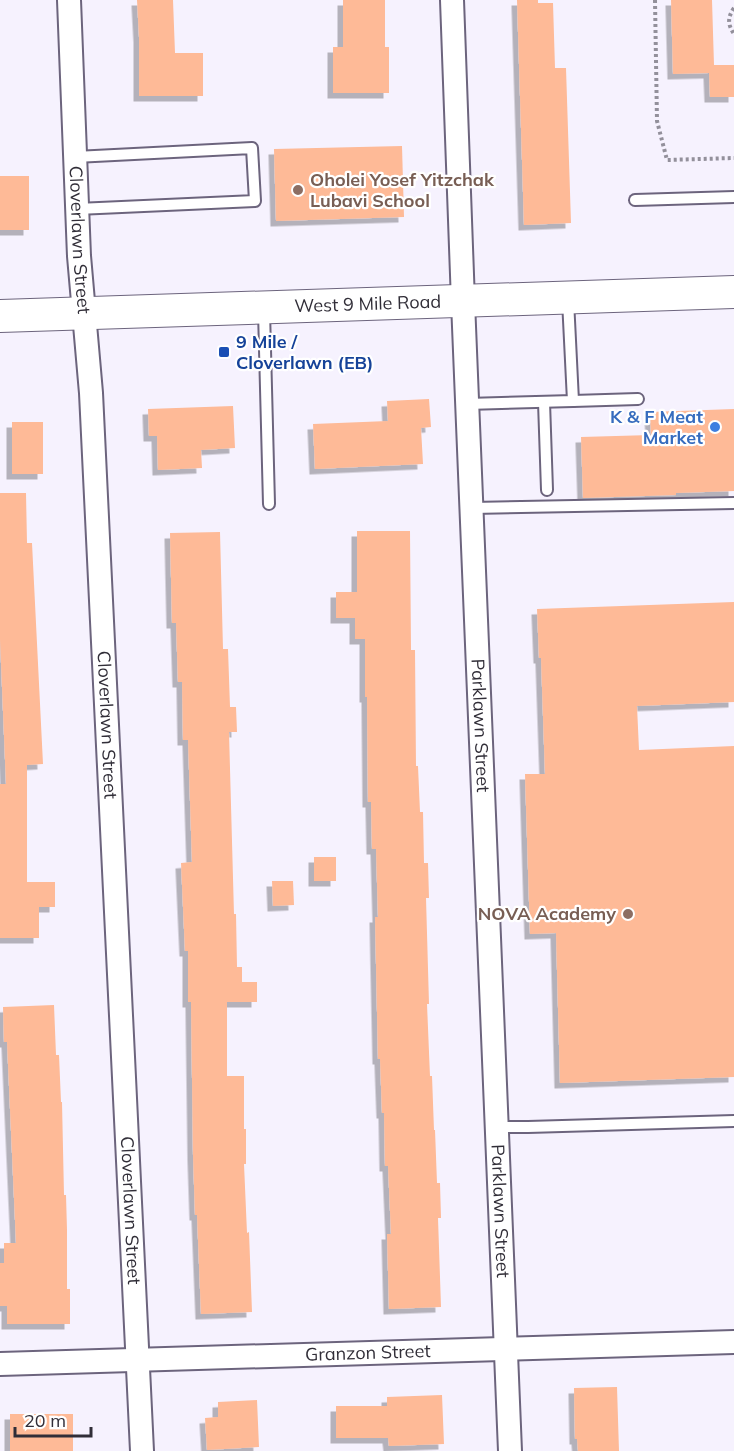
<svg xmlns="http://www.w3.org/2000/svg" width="734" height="1451" font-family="Mulish,sans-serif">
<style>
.building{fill:#feba97;filter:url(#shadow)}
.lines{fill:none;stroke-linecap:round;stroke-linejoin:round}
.service-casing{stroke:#6c647d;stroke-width:14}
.minor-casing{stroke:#6c647d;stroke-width:26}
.secondary-casing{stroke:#6c647d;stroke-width:34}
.path{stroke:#93909b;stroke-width:4;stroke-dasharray:3 3;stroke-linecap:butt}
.service{stroke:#fff;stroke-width:10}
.minor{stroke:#fff;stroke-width:22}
.secondary{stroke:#fff;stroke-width:32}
.education-dot{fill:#8d6e63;stroke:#fff;stroke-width:2}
.transit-dot{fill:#1a4fb4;stroke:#fff;stroke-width:2}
.shop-dot{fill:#3f7fe0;stroke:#fff;stroke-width:2}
.labels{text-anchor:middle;stroke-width:4.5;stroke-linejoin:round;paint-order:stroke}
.education-label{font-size:18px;font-weight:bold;fill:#785e54;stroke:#fff;text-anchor:start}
.street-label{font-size:18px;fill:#312e38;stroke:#fff}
.transit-label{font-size:18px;font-weight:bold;fill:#164399;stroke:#fff;text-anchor:start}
.shop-label{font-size:18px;font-weight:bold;fill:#366cbe;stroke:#fff;text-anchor:end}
</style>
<defs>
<filter id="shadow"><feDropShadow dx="-5.5" dy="5.5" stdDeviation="0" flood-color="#0004"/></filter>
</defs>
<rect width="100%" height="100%" fill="#f6f2fe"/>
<g class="building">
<polygon points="137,0 173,0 175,53 203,53 203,96 139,96 139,37"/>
<polygon points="343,0 385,0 385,47 389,47 389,93 333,93 333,47 343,47"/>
<polygon points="517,0 538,0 538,3 553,3 555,68 566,68 571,223 524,225"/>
<polygon points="671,0 712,0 714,65 734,65 734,97 710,97 709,73 673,74"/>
<polygon points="402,146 404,217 276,221 274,149"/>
<rect x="0" y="176" width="29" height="54"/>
<polygon points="429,399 431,427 421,428 423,464 315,469 313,424 388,421 387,401"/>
<polygon points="233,406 235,448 201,450 202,468 158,470 157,436 149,436 148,409"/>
<polygon points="734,409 734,491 676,493 676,495 583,498 581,437 651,435 650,412"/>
<rect x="12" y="422" width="31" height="52"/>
<polygon points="0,493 26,493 27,543 32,543 43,764 27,765 27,882 55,882 55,907 39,907 39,938 0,938 0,784 6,784 0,639"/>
<polygon points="357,531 410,531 411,650 415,650 416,766 418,766 420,812 423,812 424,863 428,863 429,898 426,898 429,1004 427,1004 430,1076 432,1076 434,1130 435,1130 437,1183 440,1183 441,1218 438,1218 441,1307 389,1309 387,1234 391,1234 388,1166 385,1166 384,1113 382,1113 380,1059 378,1059 375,917 378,917 376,849 372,849 371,802 368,802 367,697 365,697 365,639 355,639 355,618 336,618 336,592 357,592"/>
<polygon points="220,532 223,649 228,649 230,707 236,707 237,732 229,732 234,914 236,914 237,967 242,967 242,982 257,982 257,1002 227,1002 227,1076 244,1076 244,1129 246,1129 246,1164 244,1164 247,1233 249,1232 252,1312 201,1314 197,1215 195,1215 193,1155 191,1002 188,1002 188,951 185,951 181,863 192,862 188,740 183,740 182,682 178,682 176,623 172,623 170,533"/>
<polygon points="734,602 734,702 637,706 639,750 734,746 734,1077 560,1083 556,933 530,934 525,774 545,774 541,658 539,658 537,609"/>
<rect x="314" y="857" width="22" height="24"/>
<polygon points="272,881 293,881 294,905 273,906"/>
<polygon points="54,1005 56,1055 59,1055 61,1102 62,1102 64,1195 66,1195 67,1230 67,1289 70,1289 70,1324 7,1324 7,1306 0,1306 0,1263 4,1263 4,1243 16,1243 7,1042 4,1042 3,1007"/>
<polygon points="617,1387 619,1451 578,1451 577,1439 575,1439 574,1388"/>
<polygon points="442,1395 444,1444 389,1446 388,1438 336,1438 336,1406 387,1406 387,1397"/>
<polygon points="257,1400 259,1447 207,1450 205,1418 218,1417 218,1402"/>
<rect x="10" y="1414" width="63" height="37"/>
</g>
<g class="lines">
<g class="service-casing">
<g id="service">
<polyline points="75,157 252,148 255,201 77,209"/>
<polyline points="635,200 734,197"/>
<polyline points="264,311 269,504"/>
<polyline points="573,401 638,399"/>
<polyline points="544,402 547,490"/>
<polyline points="467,404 573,401 568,300"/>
<polyline points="472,508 734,503"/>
<polyline points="497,1127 528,1127 734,1121"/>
</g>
</g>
<g class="minor-casing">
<g id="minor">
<path id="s1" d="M69,0L79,256L91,393L142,1451"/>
<path id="s2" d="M452,0L463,302L510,1451"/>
<path id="s3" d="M0,1364L734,1342"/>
</g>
</g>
<g class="secondary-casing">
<g id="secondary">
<path id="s4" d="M0,316L734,292"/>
</g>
</g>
<g class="path">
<polyline points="655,0 657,121 667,160 734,158"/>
<path d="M734,8C727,18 728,25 734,34"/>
</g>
<use href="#service" class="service"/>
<use href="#minor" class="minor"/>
<use href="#secondary" class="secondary"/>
</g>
<g class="education-dot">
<circle cx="298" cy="190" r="6"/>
<circle cx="628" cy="914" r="6"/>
</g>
<rect class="transit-dot" x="218" y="346" width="12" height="12" rx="3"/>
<circle class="shop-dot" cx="715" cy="427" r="6"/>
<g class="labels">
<g class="education-label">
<text x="310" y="186">Oholei Yosef Yitzchak<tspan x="310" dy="21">Lubavi School</tspan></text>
<text x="616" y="920" text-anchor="end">NOVA Academy</text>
</g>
<g class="street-label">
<text dy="6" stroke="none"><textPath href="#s1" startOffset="240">Cloverlawn Street</textPath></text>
<text dy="6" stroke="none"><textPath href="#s4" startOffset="368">West 9 Mile Road</textPath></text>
<text dy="6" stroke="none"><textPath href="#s1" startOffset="726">Cloverlawn Street</textPath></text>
<text dy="6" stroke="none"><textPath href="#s2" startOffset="726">Parklawn Street</textPath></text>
<text dy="6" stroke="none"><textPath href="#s1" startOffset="1212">Cloverlawn Street</textPath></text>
<text dy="6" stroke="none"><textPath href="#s2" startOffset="1212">Parklawn Street</textPath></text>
<text dy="6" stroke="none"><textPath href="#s3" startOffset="368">Granzon Street</textPath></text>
</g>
<g class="transit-label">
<text x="236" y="348">9 Mile /<tspan x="236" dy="21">Cloverlawn (EB)</tspan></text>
</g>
<g class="shop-label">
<text x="703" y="423">K &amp; F Meat<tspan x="703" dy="21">Market</tspan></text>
</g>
</g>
<path d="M15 1427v9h76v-9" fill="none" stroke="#312e38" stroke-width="3"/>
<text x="24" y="1427" font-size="18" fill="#312e38" stroke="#ffffff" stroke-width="4.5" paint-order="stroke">20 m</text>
</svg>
